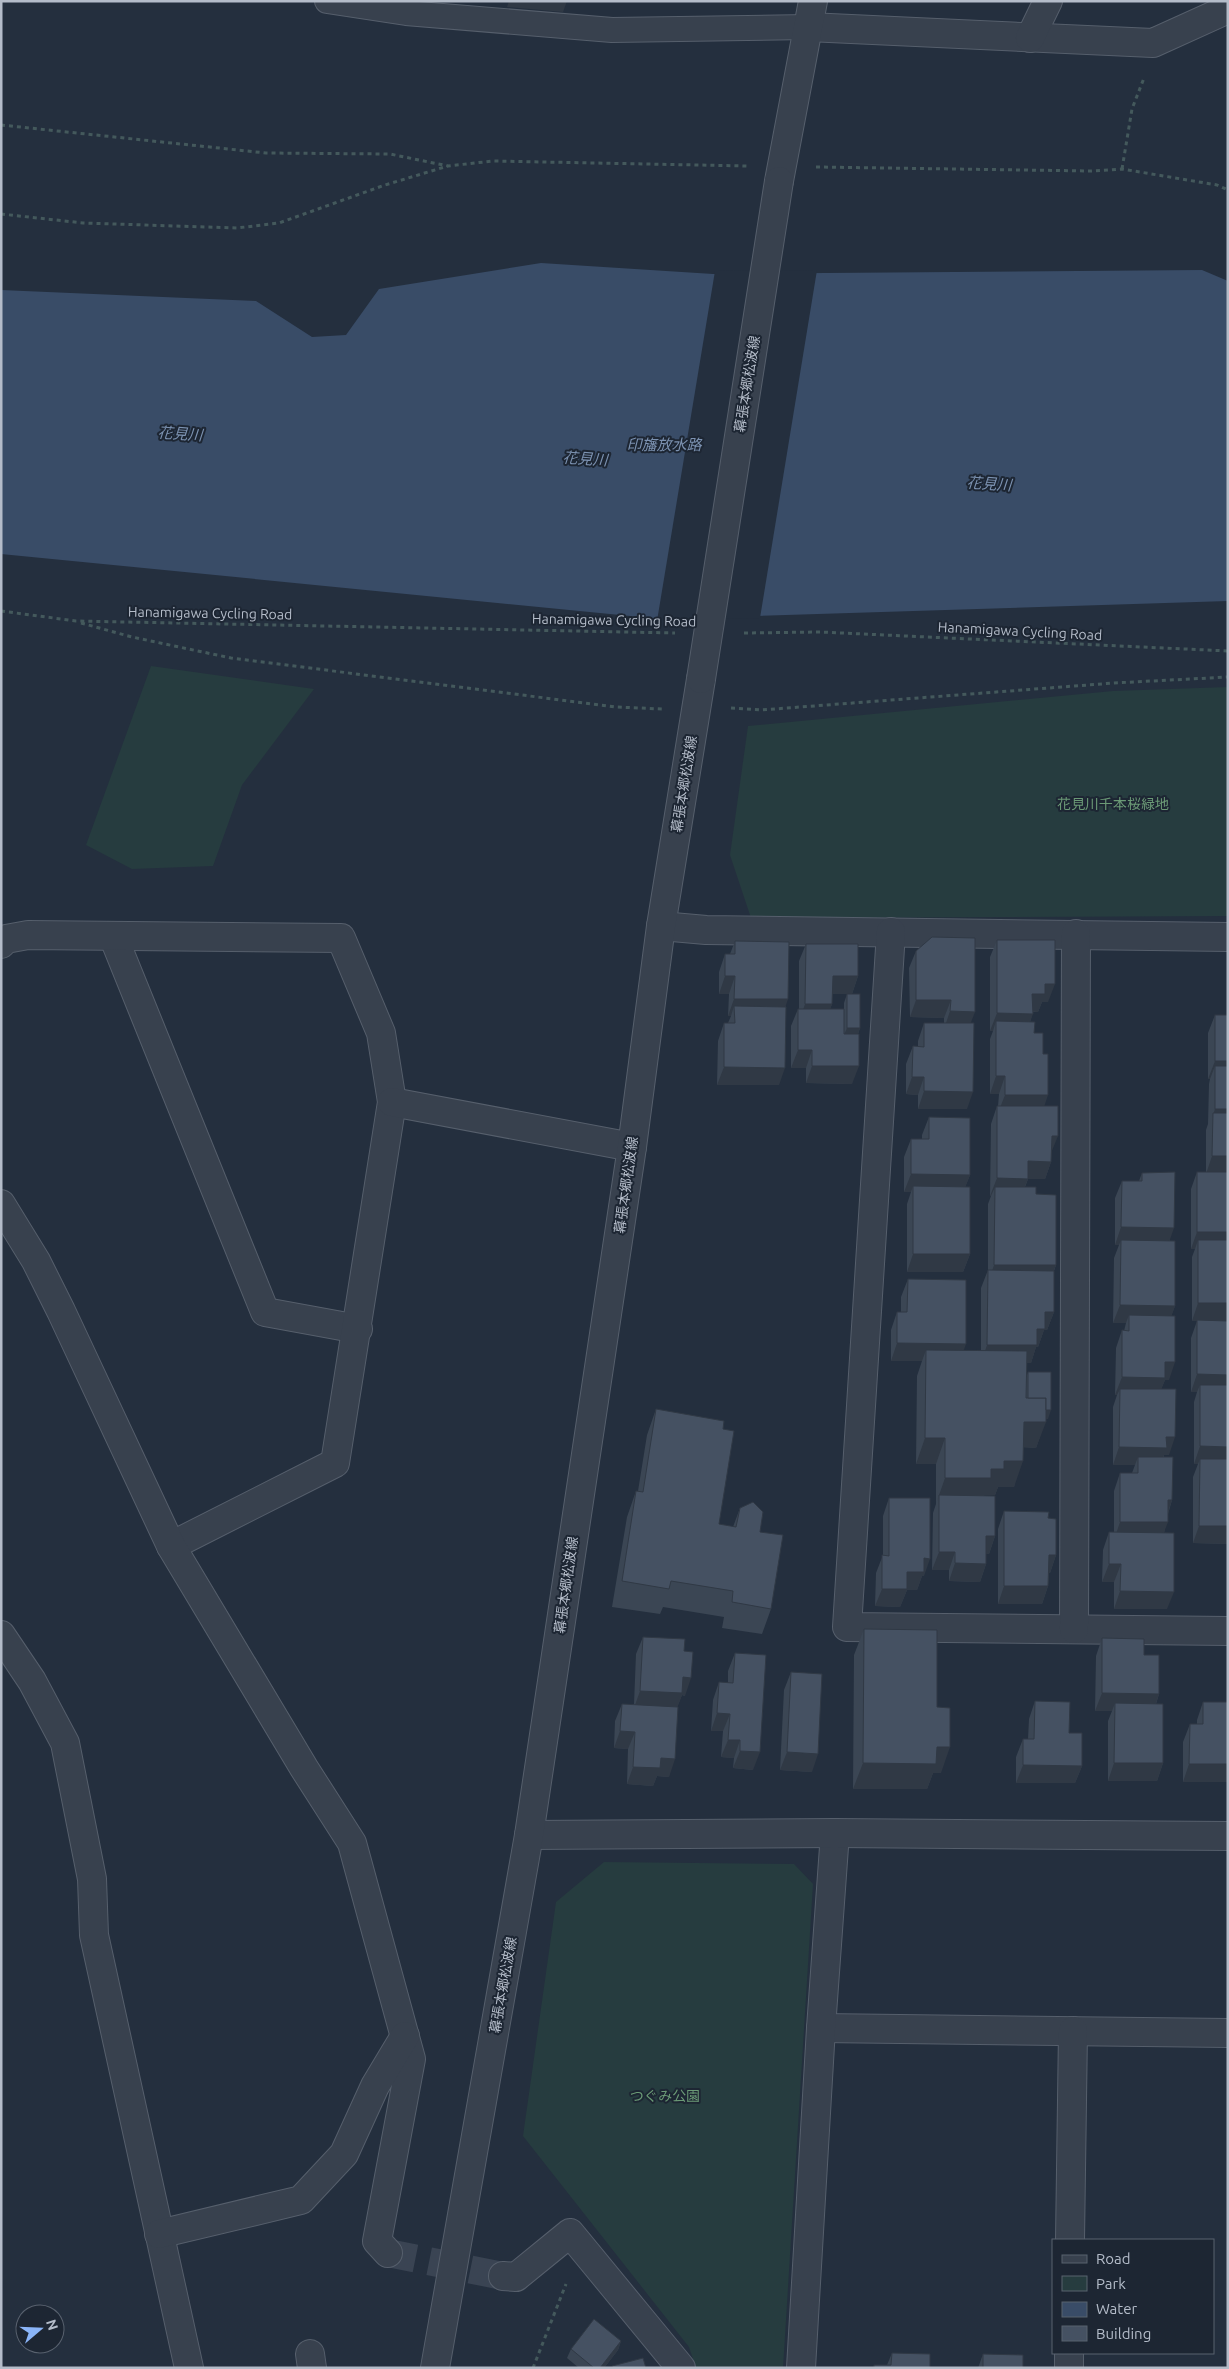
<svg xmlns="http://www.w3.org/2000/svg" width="1229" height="2369" font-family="Ubuntu,'Noto Sans JP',sans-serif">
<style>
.green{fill:#263c3f}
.water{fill:#394c67}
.pier{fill:#242f3e}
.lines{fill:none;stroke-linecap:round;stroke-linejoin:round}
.minor-tunnel{stroke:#3a4453;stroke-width:28;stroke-dasharray:28 14;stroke-linecap:butt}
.service-casing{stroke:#565f6c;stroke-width:26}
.minor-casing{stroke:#565f6c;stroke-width:30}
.tertiary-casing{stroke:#565f6c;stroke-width:30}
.path{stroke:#44595c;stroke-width:3;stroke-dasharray:4 4;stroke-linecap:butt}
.service{stroke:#38414e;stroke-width:24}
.minor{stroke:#38414e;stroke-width:28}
.tertiary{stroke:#38414e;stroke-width:28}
.tertiary-bridge-casing{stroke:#565f6c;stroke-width:30;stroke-linecap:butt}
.tertiary-bridge{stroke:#38414e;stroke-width:28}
.wall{fill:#3b4654;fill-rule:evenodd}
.shaded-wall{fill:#303945}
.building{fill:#455162;stroke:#303945}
.labels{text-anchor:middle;stroke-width:4;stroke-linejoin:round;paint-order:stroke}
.street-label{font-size:14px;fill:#b4bcc9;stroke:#1d2633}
.park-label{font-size:14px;fill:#6b9a76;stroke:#1d2633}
.water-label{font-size:15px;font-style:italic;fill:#7c92b1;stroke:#1d2633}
</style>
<rect width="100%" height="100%" fill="#242f3e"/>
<g class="green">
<polygon points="151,666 314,689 242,785 213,866 132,869 86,845"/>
<polygon points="1228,687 1228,916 751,918 730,855 748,726 1113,691"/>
<polygon points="604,1862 794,1864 813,1884 783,2368 696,2368 689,2347 523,2136 556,1902"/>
</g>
<polygon class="water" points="541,263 713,274 1202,270 1228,281 1228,601 661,619 1,554 1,290 256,301 312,337 346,335 379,289"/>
<polygon class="pier" points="817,270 760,618 657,621 715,271"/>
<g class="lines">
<polyline class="minor-tunnel" points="388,2253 503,2276"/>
<g class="service-casing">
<polyline id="service" points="327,1 406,13 612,30 808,27"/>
</g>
<g class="minor-casing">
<g id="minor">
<polyline points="808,27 1153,43 1228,9"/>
<polyline points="1030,38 1048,1"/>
<polyline points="661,926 706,930 1228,937"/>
<polyline points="891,932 847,1627 1228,1631"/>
<polyline points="113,936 265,1312 358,1329"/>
<polyline points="1,944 6,939 28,935 341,938 381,1033 392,1102 335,1463 171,1546"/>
<polyline points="392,1102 632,1147"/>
<polyline points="1,1204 36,1261 61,1311 171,1546 304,1768 352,1843 411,2059 377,2241 388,2253"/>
<polyline points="1074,1629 1076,934"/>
<polyline points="1,1635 32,1681 65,1743 92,1879 94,1935 189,2368"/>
<polyline points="821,2028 1228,2033"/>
<polyline points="159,2234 301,2200 344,2154 375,2086 405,2036"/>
<polyline points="1070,2240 1073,2031"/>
<polyline points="503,2276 516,2277 570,2233 681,2368"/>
<polyline points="310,2354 312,2368"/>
<polyline points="801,2368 821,2028 835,1833"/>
<polyline points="1069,2368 1069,2353"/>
</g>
</g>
<g class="tertiary-casing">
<g id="tertiary">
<polyline points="779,181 813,1"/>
<polyline points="529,1835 835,1833 1228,1836"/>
<polyline points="435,2368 529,1835 632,1147 661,926 701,679"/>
</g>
</g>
<g class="path">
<polyline points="1,125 266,153 390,154 448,166"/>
<polyline points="816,167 1091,171 1122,169 1217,185 1228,190"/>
<polyline points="1122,169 1132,109 1144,78"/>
<polyline points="1,214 83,223 237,228 279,223 385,185 448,166 493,161 748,166"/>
<polyline points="1,611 76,621 675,633"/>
<polyline points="81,623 132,637 231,658 616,707 662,709"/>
<polyline points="744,633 820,632 1228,651"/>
<polyline points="731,708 761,710 1114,683 1228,677"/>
<polyline points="533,2368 566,2284"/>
</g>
<use href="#service" class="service"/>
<use href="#minor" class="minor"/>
<use href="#tertiary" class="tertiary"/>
<g class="tertiary-bridge-casing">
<polyline id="tertiary-bridge" points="701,679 779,181"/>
</g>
<use href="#tertiary-bridge" class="tertiary-bridge"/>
</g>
<g class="wall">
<polygon points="997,940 1048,1002 1042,1002 1038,1012 1033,1012 1030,1022 1043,1054 1044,1106 1051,1153 1051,1162 1045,1179 1028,1179 1025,1187 1036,1194 1056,1265 1054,1271 1054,1312 1047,1330 1044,1330 1038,1347 1036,1347 1031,1363 1027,1363 1027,1375 1028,1372 1048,1419 1046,1419 1036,1448 1023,1447 1014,1487 998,1487 995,1495 984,1495 995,1536 989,1554 986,1554 986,1564 980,1582 949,1581 949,1570 932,1570 933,1513 936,1504 936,1464 916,1464 917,1376 922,1361 891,1361 891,1330 897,1312 901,1312 901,1297 908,1279 964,1351 981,1351 981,1288 988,1270 988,1204 991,1196 990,1196 991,1124 997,1106 998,1106 999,1094 990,1094 990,1039 993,1031 990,1031 990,957"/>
<polygon points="735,941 786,1007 779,1085 717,1085 718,1041 724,1023 728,1023 731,1016 728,1016 729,994 719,994 719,972 725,954 730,954"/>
<path d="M806,944L858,976L852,994L860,1028L858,1034L852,1084L806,1083V1068H791V1026L798,1009H799V961ZM832,994H847L844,1003V1009H830L832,1004Z"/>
<polygon points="916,951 970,1023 967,1109 918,1109 918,1095 906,1094 906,1064 913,1046 918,1046 918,1041 924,1023 944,1023 944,1018 910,1017 909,968"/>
<polygon points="1215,1015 1228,1544 1193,1543 1193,1477 1198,1464 1194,1464 1194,1402 1197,1392 1191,1392 1191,1338 1197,1321 1192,1321 1192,1257 1195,1249 1191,1249 1191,1189 1197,1172 1206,1172 1206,1130 1208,1124 1209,1084 1210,1079 1208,1079 1208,1033"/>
<polygon points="929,1117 970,1175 965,1187 970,1254 963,1272 907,1272 907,1204 911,1192 904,1192 904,1157 911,1139 922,1139 922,1135"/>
<polygon points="1142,1173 1170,1241 1175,1306 1171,1316 1169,1380 1165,1380 1161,1389 1169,1455 1164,1455 1164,1457 1172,1500 1168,1514 1164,1533 1167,1609 1114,1609 1114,1582 1102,1582 1103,1550 1109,1532 1114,1532 1114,1491 1120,1473 1132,1473 1135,1465 1113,1465 1113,1407 1117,1395 1115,1395 1116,1348 1122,1330 1124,1331 1126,1323 1113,1323 1114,1258 1119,1245 1115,1245 1115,1198 1122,1181 1139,1181"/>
<polygon points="656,1409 723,1429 719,1524 733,1527 740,1508 760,1532 771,1609 762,1634 722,1628 724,1617 663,1607 660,1614 612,1607 627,1517 636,1491 638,1491 647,1435"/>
<polygon points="889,1498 924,1576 922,1576 917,1590 907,1590 900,1607 875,1606 876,1573 883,1555 883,1516"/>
<polygon points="1004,1511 1048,1518 1056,1555 1050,1573 1049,1573 1048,1586 1042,1604 998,1604 998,1529"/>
<polygon points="864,1629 937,1707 941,1773 933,1773 927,1789 853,1789 854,1655"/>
<polygon points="643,1637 684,1651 685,1696 682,1695 677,1707 669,1777 657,1776 653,1786 627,1784 628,1749 614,1748 615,1721 622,1704 634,1704 636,1654"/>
<polygon points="1102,1638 1144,1655 1159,1694 1156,1704 1163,1763 1157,1781 1108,1781 1108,1721 1112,1711 1095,1711 1096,1656"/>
<polygon points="735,1653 753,1770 733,1768 734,1758 721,1757 723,1731 711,1731 713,1700 719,1682 728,1683 728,1671"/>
<polygon points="791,1672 812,1772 780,1770 784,1690"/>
<polygon points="1035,1701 1069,1733 1082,1766 1075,1783 1016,1783 1016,1757 1023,1739 1028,1739 1029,1719"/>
<polygon points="1203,1702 1228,1702 1228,1782 1183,1782 1183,1742 1190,1724 1197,1724 1197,1720"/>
<polygon points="621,2341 618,2350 604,2368 579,2368 567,2358 571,2349"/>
<polygon points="892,2353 930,2368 873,2368 874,2365 887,2365"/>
<polygon points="983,2354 1023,2368 978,2368"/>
</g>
<g class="shaded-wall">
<polygon points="509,1 567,1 563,12 507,7"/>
<polygon points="725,976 735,976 729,994 719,994"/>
<polygon points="833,976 858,976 852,994 826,994"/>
<polygon points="1045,984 1055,984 1048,1002 1042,1002 1038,1012 1026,1011 1032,994"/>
<polygon points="734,999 788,999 782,1017 734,1006 731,1016 728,1016"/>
<polygon points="916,1000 951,1000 944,1018 910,1017"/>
<polygon points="805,1004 832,1004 826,1022 799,1022"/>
<polygon points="950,1011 975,1012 968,1030 944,1029"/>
<polygon points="997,1013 1033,1014 1026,1032 996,1021 993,1031 990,1031"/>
<polygon points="847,1028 860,1028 857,1037 843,1037"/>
<polygon points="798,1050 812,1050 806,1068 791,1068"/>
<polygon points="1215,1061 1228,1061 1228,1079 1215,1066 1210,1079 1208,1079"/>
<polygon points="812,1066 859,1066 852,1084 806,1083"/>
<polygon points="724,1067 785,1068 779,1085 717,1085"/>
<polygon points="996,1076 1005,1076 999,1094 990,1094"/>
<polygon points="912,1077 924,1077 918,1095 906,1094"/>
<polygon points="924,1091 973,1092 967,1109 918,1109"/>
<polygon points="1005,1095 1048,1095 1042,1113 998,1113"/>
<polygon points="1215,1109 1228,1109 1228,1127 1213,1115"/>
<polygon points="1052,1136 1058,1136 1051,1153"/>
<polygon points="1212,1156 1228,1156 1228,1174 1206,1174"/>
<polygon points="1028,1161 1051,1162 1045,1179 1028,1179 1021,1196 995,1187 991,1196 990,1196 997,1178"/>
<polygon points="911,1174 970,1175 963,1193 913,1186 911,1192 904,1192"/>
<polygon points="1121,1227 1174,1228 1168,1245 1121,1240 1119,1245 1115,1245"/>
<polygon points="1197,1232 1228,1232 1228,1250 1198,1240 1195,1249 1191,1249"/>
<polygon points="913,1254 970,1254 963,1272 907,1272"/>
<polygon points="994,1265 1056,1265 1049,1283 988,1283"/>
<polygon points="1198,1303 1228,1303 1228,1321 1192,1321"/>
<polygon points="1120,1305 1175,1306 1169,1323 1129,1315 1126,1323 1113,1323"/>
<polygon points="1045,1312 1054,1312 1047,1330 1044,1330 1038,1347 1036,1347 1031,1363 981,1363 987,1345 1037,1329"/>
<polygon points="897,1343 966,1344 960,1361 926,1350 922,1361 891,1361"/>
<polygon points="1165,1362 1175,1362 1169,1380 1165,1380 1159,1395 1120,1389 1117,1395 1115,1395 1122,1377"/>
<polygon points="1197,1374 1228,1375 1228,1393 1200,1385 1197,1392 1191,1392"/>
<polygon points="1028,1410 1051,1410 1048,1419 1024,1419"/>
<polygon points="1024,1422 1046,1422 1036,1448 1014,1447"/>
<polygon points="1166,1437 1175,1437 1169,1455 1164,1455 1160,1466 1138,1457 1135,1465 1113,1465 1119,1447"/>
<polygon points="925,1438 945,1438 936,1464 916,1464"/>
<polygon points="1200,1446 1228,1447 1228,1465 1200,1459 1198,1464 1194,1464"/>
<polygon points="1004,1461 1023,1461 1014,1487 998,1487 995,1495 984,1495 981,1504 939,1495 936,1504 945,1478 991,1469"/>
<polygon points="1168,1500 1172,1500 1166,1518"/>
<polygon points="1120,1522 1168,1522 1161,1540 1114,1540"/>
<polygon points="1199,1526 1228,1526 1228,1544 1193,1543"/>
<polygon points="986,1536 995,1536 989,1554 980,1554"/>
<polygon points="939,1552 955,1552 949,1570 932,1570"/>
<polygon points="1049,1555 1056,1555 1050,1573 1042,1573"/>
<polygon points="924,1558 930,1559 924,1576 922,1576 917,1590 907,1590 900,1607 875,1606 882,1589 907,1572"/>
<polygon points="955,1563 986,1564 980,1582 949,1581"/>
<polygon points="1109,1564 1121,1564 1114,1582 1102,1582"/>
<polygon points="1004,1586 1048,1586 1042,1604 998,1604"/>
<polygon points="1120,1591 1174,1592 1167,1609 1114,1609"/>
<polygon points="683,1677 691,1678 685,1696 682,1695 676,1711 634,1708 640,1691"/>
<polygon points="1102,1693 1159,1694 1153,1712 1115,1703 1112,1711 1095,1711"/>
<polygon points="717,1713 730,1714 723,1731 711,1731"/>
<polygon points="620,1731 635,1732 628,1749 614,1748"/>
<polygon points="728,1740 740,1740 734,1758 721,1757"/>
<polygon points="937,1747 950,1747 941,1773 933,1773 927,1789 853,1789 863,1763"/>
<polygon points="740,1751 760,1752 753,1770 733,1768"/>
<polygon points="787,1752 818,1754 812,1772 780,1770"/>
<polygon points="661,1758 675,1759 669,1777 657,1776 653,1786 627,1784 633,1767"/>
<polygon points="1114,1763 1163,1763 1157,1781 1108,1781"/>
<polygon points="1189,1764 1228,1764 1228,1782 1183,1782"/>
<polygon points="1023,1765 1082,1766 1075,1783 1016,1783"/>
<polygon points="621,2341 618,2350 604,2368 600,2368"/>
</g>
<g class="building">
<polygon points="932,937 975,938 975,1012 950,1011 951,1000 916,1000 916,951"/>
<polygon points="997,940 1055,940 1055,984 1045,984 1045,994 1032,994 1033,1014 997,1013"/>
<polygon points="735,941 789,942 788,999 734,999 735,976 725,976 725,954 735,954"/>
<polygon points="806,944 858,944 858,976 833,976 832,1004 805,1004"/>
<rect x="847" y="994" width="13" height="34"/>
<polygon points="734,1006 786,1007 785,1068 724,1067 724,1023 735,1023"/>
<polygon points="798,1009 844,1009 844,1034 859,1034 859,1066 812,1066 812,1050 798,1050"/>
<rect x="1215" y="1015" width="13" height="46"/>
<polygon points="996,1021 1035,1022 1034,1033 1043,1033 1043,1054 1048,1054 1048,1095 1005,1095 1005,1076 996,1076"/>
<polygon points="924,1023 974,1023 973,1092 924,1091 924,1077 912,1077 913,1046 924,1047"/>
<rect x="1215" y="1066" width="13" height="43"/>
<polygon points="997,1106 1058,1106 1058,1136 1052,1136 1051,1162 1028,1161 1028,1179 997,1178"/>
<polygon points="1213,1113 1228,1113 1228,1156 1212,1156"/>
<polygon points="929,1117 970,1118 970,1175 911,1174 911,1139 929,1139"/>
<polygon points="1175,1172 1174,1228 1121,1227 1122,1181 1142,1181 1142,1173"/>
<rect x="1197" y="1172" width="31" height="60"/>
<polygon points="913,1186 970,1187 970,1254 913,1254"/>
<polygon points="995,1187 1036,1187 1036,1194 1056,1195 1056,1265 994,1265"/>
<polygon points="1121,1240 1175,1241 1175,1306 1120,1305"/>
<rect x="1198" y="1240" width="30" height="63"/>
<polygon points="988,1270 1054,1271 1054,1312 1045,1312 1045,1329 1037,1329 1037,1345 987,1345"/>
<polygon points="908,1279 966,1280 966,1344 897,1343 897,1312 907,1312"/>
<polygon points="1129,1315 1175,1316 1175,1362 1165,1362 1165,1378 1122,1377 1122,1330 1129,1331"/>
<polygon points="1197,1320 1228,1321 1228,1375 1197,1374"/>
<polygon points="926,1350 1027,1351 1026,1398 1046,1398 1046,1422 1024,1422 1023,1461 1004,1461 1004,1469 991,1469 991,1478 945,1478 945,1438 925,1438"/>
<polygon points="1028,1372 1051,1372 1051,1410 1046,1410 1046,1398 1028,1398"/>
<polygon points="1200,1385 1228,1385 1228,1447 1200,1446"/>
<polygon points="1120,1389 1176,1389 1175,1437 1166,1437 1167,1448 1119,1447"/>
<polygon points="656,1409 724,1421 723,1429 734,1431 719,1524 736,1527 740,1508 753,1502 763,1512 760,1532 783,1535 771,1609 732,1602 733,1591 671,1581 669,1589 622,1581 636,1491 643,1492"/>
<polygon points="1138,1457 1173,1457 1172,1500 1168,1500 1168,1522 1120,1522 1120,1473 1138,1473"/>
<polygon points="1200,1459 1228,1459 1228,1526 1199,1526"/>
<polygon points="939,1495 995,1496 995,1536 986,1536 986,1564 955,1563 955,1552 939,1552"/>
<polygon points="889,1498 930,1498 930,1559 924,1558 924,1572 907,1572 907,1589 882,1589 882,1555 889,1556"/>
<polygon points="1004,1511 1049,1512 1048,1518 1056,1519 1056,1555 1049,1555 1048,1586 1004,1586"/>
<polygon points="1109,1532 1174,1533 1174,1592 1120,1591 1121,1564 1109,1564"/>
<polygon points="864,1629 937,1630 937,1707 950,1708 950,1747 937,1747 936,1764 863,1763"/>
<polygon points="643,1637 685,1639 684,1651 693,1652 691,1678 683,1677 682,1693 640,1691"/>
<polygon points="1102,1638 1144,1639 1144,1655 1159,1655 1159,1694 1102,1693"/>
<polygon points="735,1653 766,1655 760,1752 740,1751 740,1740 728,1740 730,1714 717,1713 719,1682 733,1683"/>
<polygon points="791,1672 822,1674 818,1754 787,1752"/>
<polygon points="1035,1701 1070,1702 1069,1733 1082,1733 1082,1766 1023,1765 1023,1739 1034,1739"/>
<polygon points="1203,1702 1228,1702 1228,1764 1189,1764 1190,1724 1203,1724"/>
<polygon points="1115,1703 1163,1704 1163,1763 1114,1763"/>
<polygon points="622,1704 678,1707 675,1759 661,1758 660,1768 633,1767 635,1732 620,1731"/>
<polygon points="594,2319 621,2341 600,2368 594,2368 571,2349"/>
<polygon points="892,2353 930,2354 930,2368 874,2368 874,2365 891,2365"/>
<polygon points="983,2354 1023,2355 1023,2368 983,2368"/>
<polygon points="643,2358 646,2368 613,2368 612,2366"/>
</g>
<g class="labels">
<g class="street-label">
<text transform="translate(747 384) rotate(-81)" y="5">幕張本郷松波線</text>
<text transform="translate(210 613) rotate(1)" y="5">Hanamigawa Cycling Road</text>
<text transform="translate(614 620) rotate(1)" y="5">Hanamigawa Cycling Road</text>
<text transform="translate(1020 631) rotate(3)" y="5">Hanamigawa Cycling Road</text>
<text transform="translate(684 784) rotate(-81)" y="5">幕張本郷松波線</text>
<text transform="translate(626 1185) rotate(-82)" y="5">幕張本郷松波線</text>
<text transform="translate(566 1585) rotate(-82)" y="5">幕張本郷松波線</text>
<text transform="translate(503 1985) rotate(-80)" y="5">幕張本郷松波線</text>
</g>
<g class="park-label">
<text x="1113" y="809">花見川千本桜緑地</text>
<text x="665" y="2101">つぐみ公園</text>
</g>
<g class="water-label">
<text transform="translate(180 434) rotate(4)" y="5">花見川</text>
<text x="664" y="450">印旛放水路</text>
<text transform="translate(585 459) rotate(4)" y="5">花見川</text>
<text transform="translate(989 484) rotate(4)" y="5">花見川</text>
</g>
</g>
<rect width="1229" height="2369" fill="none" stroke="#b4bcc9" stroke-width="5"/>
<rect x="1052" y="2239" width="162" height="115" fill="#1d2633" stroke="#59626f"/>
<rect x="1062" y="2255" width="25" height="8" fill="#38414e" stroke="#59626f"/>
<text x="1096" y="2264" font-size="15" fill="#b4bcc9">Road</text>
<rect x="1062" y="2276" width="25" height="15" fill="#263c3f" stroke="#59626f"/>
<text x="1096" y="2289" font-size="15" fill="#b4bcc9">Park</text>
<rect x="1062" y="2302" width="25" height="15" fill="#394c67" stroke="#59626f"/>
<text x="1096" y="2314" font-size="15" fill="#b4bcc9">Water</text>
<rect x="1062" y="2326" width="25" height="15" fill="#455162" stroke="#59626f"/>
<text x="1096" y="2339" font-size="15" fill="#b4bcc9">Building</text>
<g transform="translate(40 2329) rotate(71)"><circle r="24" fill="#1d2633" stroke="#59626f"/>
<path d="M0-4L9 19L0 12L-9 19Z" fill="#8ab4f8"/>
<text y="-8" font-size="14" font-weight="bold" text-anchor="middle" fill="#b4bcc9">N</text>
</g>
</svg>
